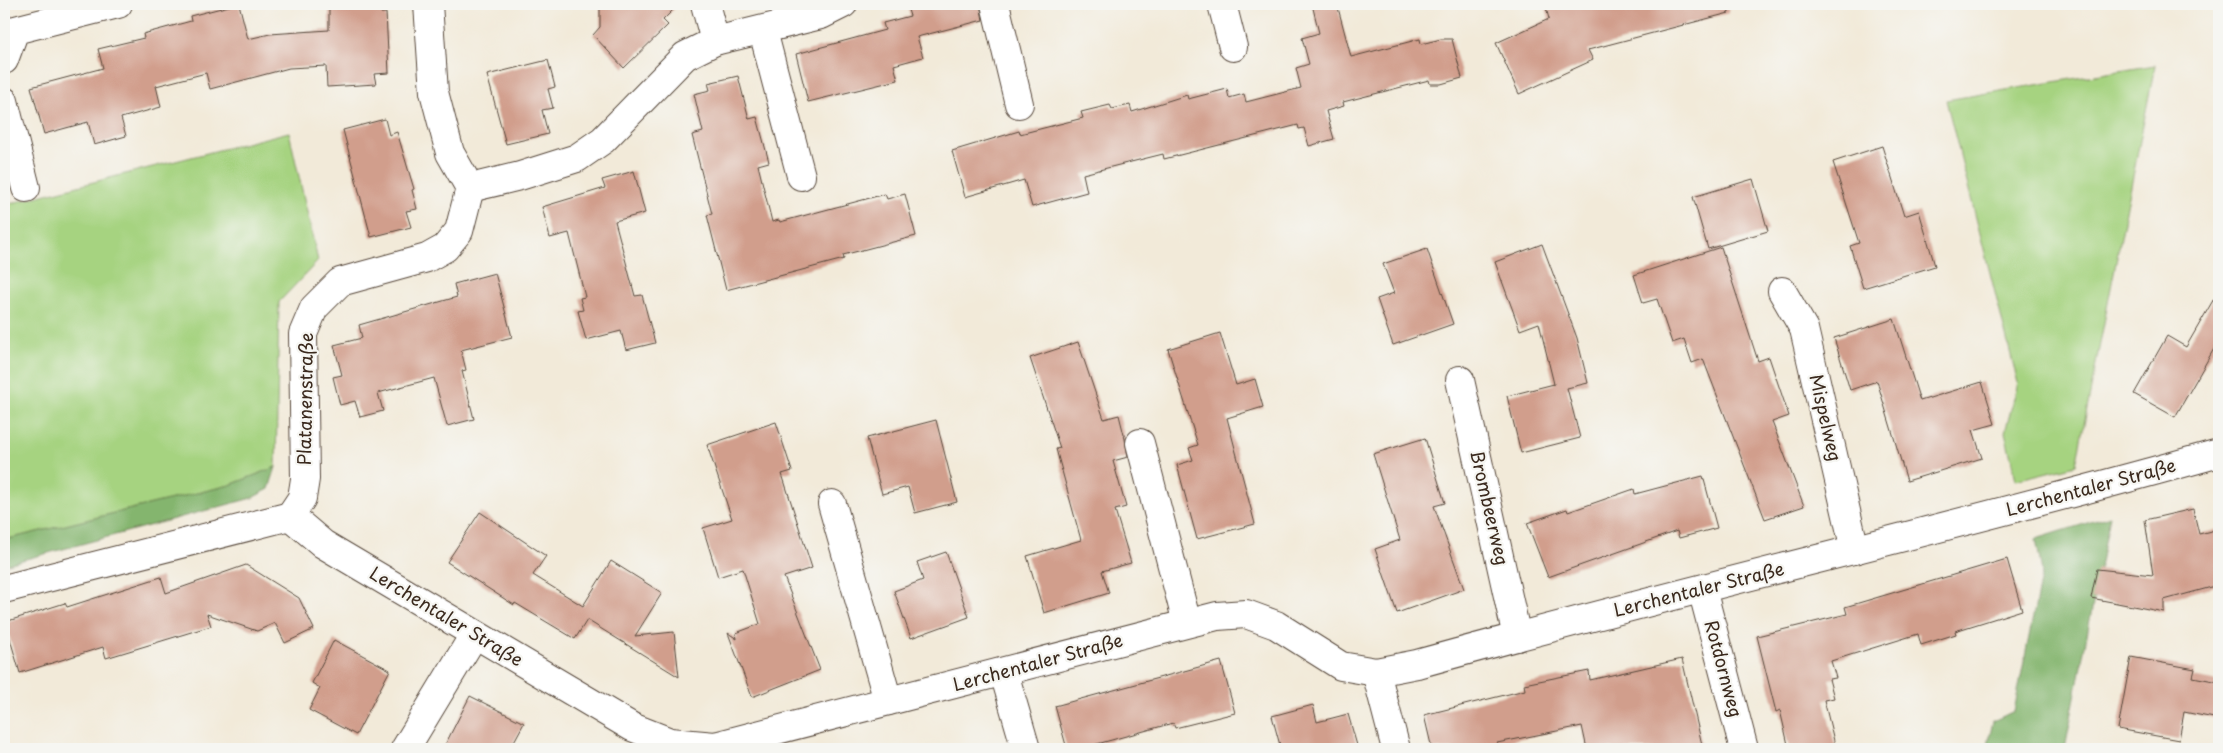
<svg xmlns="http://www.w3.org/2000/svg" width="2223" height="753" font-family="'Playpen Sans',sans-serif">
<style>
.green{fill:#a6d380;stroke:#707e4f}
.forest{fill:#84b56e;stroke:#607046}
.building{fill:#d19e8c}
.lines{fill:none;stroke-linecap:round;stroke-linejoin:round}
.minor-casing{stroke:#56473a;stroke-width:30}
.minor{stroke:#fff;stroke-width:28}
.labels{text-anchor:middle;stroke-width:4.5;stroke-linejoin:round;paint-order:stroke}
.street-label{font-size:18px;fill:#3b2a1e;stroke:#f6f6f2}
</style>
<rect width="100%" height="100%" fill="#f6f6f2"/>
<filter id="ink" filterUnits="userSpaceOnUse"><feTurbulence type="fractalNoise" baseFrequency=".02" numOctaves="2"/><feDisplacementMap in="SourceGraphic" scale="10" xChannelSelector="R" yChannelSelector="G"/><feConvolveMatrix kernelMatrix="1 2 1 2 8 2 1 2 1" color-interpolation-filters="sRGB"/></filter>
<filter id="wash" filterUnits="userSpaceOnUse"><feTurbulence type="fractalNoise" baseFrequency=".0096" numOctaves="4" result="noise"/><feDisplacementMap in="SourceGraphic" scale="20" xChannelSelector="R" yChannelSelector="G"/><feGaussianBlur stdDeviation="1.12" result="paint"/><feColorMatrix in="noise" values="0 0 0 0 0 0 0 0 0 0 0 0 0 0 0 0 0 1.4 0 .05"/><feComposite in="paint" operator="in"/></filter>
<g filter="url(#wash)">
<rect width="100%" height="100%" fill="#f2ead9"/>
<g class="green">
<polygon points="2155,65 2076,465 2016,480 2005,432 2018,383 1946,100"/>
<polygon points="289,132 318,261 279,302 276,467 230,485 4,540 4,205"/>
</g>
<g class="forest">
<polygon points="276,467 269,489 252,498 4,565 4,540 230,485"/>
<polygon points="2110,516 2065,749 1987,749 1993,721 2014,711 2042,572 2036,539"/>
</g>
<g id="blocks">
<g class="building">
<polygon points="237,4 239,4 248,39 270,34 329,30 329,4 380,4 381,13 386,13 389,73 374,74 376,84 327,87 326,66 289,68 210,89 206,73 156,86 161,107 121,118 126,136 94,145 88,122 44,134 31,87 103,68 98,49 144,38 143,34 191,21 190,16"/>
<polygon points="600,4 679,4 663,20 668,25 624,68 593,35 600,27"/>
<polygon points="906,4 980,4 983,20 917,37 923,57 894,65 898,80 808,102 796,54 885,30 883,23 910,16"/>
<polygon points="1312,4 1337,4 1351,57 1420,39 1421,44 1441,39 1452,39 1462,78 1441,84 1430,84 1429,80 1343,102 1344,106 1326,111 1334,139 1309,146 1304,128 1299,129 1298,125 1164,159 1163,154 1083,174 1087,192 1032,207 1024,180 965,197 952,151 1019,131 1020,134 1083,118 1081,112 1110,105 1112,109 1130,105 1132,112 1187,95 1188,99 1227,89 1229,98 1244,94 1246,102 1301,88 1296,68 1309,64 1302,38 1319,33"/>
<polygon points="1545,4 1728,4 1729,13 1588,50 1593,60 1519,94 1496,43 1549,19"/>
<polygon points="548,60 555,87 548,89 553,108 542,110 548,134 506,144 487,75"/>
<polygon points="738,76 749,119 757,117 769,162 758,165 772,222 779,220 780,222 885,194 887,199 905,194 916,236 843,255 844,259 726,290 707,215 712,214 692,135 703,132 694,94 710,90 708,83"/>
<polygon points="385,119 389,135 397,132 414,189 412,190 417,209 406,211 411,227 371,237 343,130"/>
<polygon points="1882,146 1904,216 1919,211 1935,266 1863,288 1850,246 1859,243 1833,162"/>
<polygon points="634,171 645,213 615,221 635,296 642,295 655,343 626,350 621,331 586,340 578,311 583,310 580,298 585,297 569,233 550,238 542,207 605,188 602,180"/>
<polygon points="1753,179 1768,231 1708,249 1693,197"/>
<polygon points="1542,244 1577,338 1588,383 1567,388 1580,438 1521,453 1507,396 1554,384 1539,323 1520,330 1495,262"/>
<polygon points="1721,247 1758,361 1769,357 1789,416 1772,422 1804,506 1765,519 1703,359 1692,363 1684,339 1672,343 1657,299 1643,303 1634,275"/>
<polygon points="1427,249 1453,324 1393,345 1377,299 1394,293 1383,264"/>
<polygon points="495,273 512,337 461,350 466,370 462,371 474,419 447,426 434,378 378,393 383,411 360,417 355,401 340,405 333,377 342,375 334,345 362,338 359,325 457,297 454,284"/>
<polygon points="2219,290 2219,340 2175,417 2134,394 2167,336 2186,347"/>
<polygon points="1894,319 1920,401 1982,382 1995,424 1973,430 1982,458 1907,481 1877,381 1850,390 1834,338"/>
<polygon points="1220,333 1236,385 1255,379 1263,407 1227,418 1255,524 1197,539 1177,465 1193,460 1189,448 1198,445 1168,349"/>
<polygon points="1078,342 1104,419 1119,415 1125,439 1128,457 1113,461 1126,507 1115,510 1131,563 1102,571 1109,593 1044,613 1027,556 1081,540 1056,449 1060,448 1030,358"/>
<polygon points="936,420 957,502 915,513 908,487 882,494 867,438"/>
<polygon points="776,422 792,471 782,474 812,568 784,577 820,670 752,697 728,633 737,639 736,633 760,624 743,569 718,577 703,528 732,519 707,445"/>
<polygon points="1425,438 1445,503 1434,506 1464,589 1397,613 1375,549 1400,540 1373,454"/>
<polygon points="1703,476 1717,528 1679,538 1677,531 1548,577 1527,523 1567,509 1568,512 1634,489 1635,494"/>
<polygon points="2193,509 2199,534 2219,529 2219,585 2164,600 2164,612 2091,598 2097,569 2153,575 2145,520"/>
<polygon points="480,512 546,556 533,575 583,606 611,561 662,593 635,636 674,632 679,677 587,620 575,639 515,603 514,605 447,562"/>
<polygon points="946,552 969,617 911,638 894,591 923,580 917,562"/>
<polygon points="2007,559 2022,610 1955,631 1956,634 1921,645 1918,634 1831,661 1836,678 1829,679 1834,698 1824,700 1836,749 1789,749 1780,710 1776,712 1757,636 1847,614 1845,607"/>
<polygon points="246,565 299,598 314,629 285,643 275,623 257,631 207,614 211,626 106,658 103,647 20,673 5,622 65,603 67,607 161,577 166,593"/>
<polygon points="334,640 390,670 356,735 309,710 320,688 312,683"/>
<polygon points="2131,657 2195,669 2193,677 2219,682 2219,719 2184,712 2179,740 2118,729"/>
<polygon points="1682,659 1703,749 1587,749 1582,726 1497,743 1498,749 1432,749 1424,715 1525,690 1524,684 1589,671 1590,680"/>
<polygon points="1221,661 1235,713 1175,728 1173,723 1079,749 1067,749 1055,706"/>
<polygon points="470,696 524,723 510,749 443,749"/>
<polygon points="1313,705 1317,722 1348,714 1358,749 1281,749 1272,716"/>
</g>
</g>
</g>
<g filter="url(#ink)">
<use href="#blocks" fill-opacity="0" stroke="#56473a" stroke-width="1"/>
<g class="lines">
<g class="minor-casing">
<g id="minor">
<polyline points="428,4 434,92 450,153 470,188"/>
<polyline points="705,4 715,41"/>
<polyline points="995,4 1019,104"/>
<polyline points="1222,4 1233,47"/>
<polyline points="763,31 801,176"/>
<polyline points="4,60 15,30 118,4"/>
<polyline points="4,101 26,188"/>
<polyline points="470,188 520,176 577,158 603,140 685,56 715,41 821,15 843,4"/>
<polyline points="1782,291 1804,329 1855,550"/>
<polyline points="1460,380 1517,637"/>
<polyline points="1140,443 1187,623"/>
<polyline points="832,504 888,701"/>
<path d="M290,516L323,544L632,727L670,742L715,746L1217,616L1246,614L1276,625L1341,666L1376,672L1417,664C1683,590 1953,528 2219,453"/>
<polyline points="290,516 302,498 305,479 303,334 314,308 340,282 427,258 445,248 459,231 470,188"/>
<polyline points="4,589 290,516"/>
<polyline points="1702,589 1744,749"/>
<polyline points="1376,672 1396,749"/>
<polyline points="1004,673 1026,749"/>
<polyline points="405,749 474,635"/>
</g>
</g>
<use href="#minor" class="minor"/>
</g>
</g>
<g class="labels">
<g class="street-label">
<text transform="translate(306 399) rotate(-89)" y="6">Platanenstraße</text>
<text transform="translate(1825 418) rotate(77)" y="6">Mispelweg</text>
<text transform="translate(2091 488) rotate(-15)" y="6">Lerchentaler Straße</text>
<text transform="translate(1489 508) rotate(77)" y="6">Brombeerweg</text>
<text transform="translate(1699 590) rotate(-14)" y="6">Lerchentaler Straße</text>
<text transform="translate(446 617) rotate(31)" y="6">Lerchentaler Straße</text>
<text transform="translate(1038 663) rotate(-15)" y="6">Lerchentaler Straße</text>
<text transform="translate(1723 669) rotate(75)" y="6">Rotdornweg</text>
</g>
</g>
<rect width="2223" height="753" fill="none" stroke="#f6f6f2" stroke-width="20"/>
</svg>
